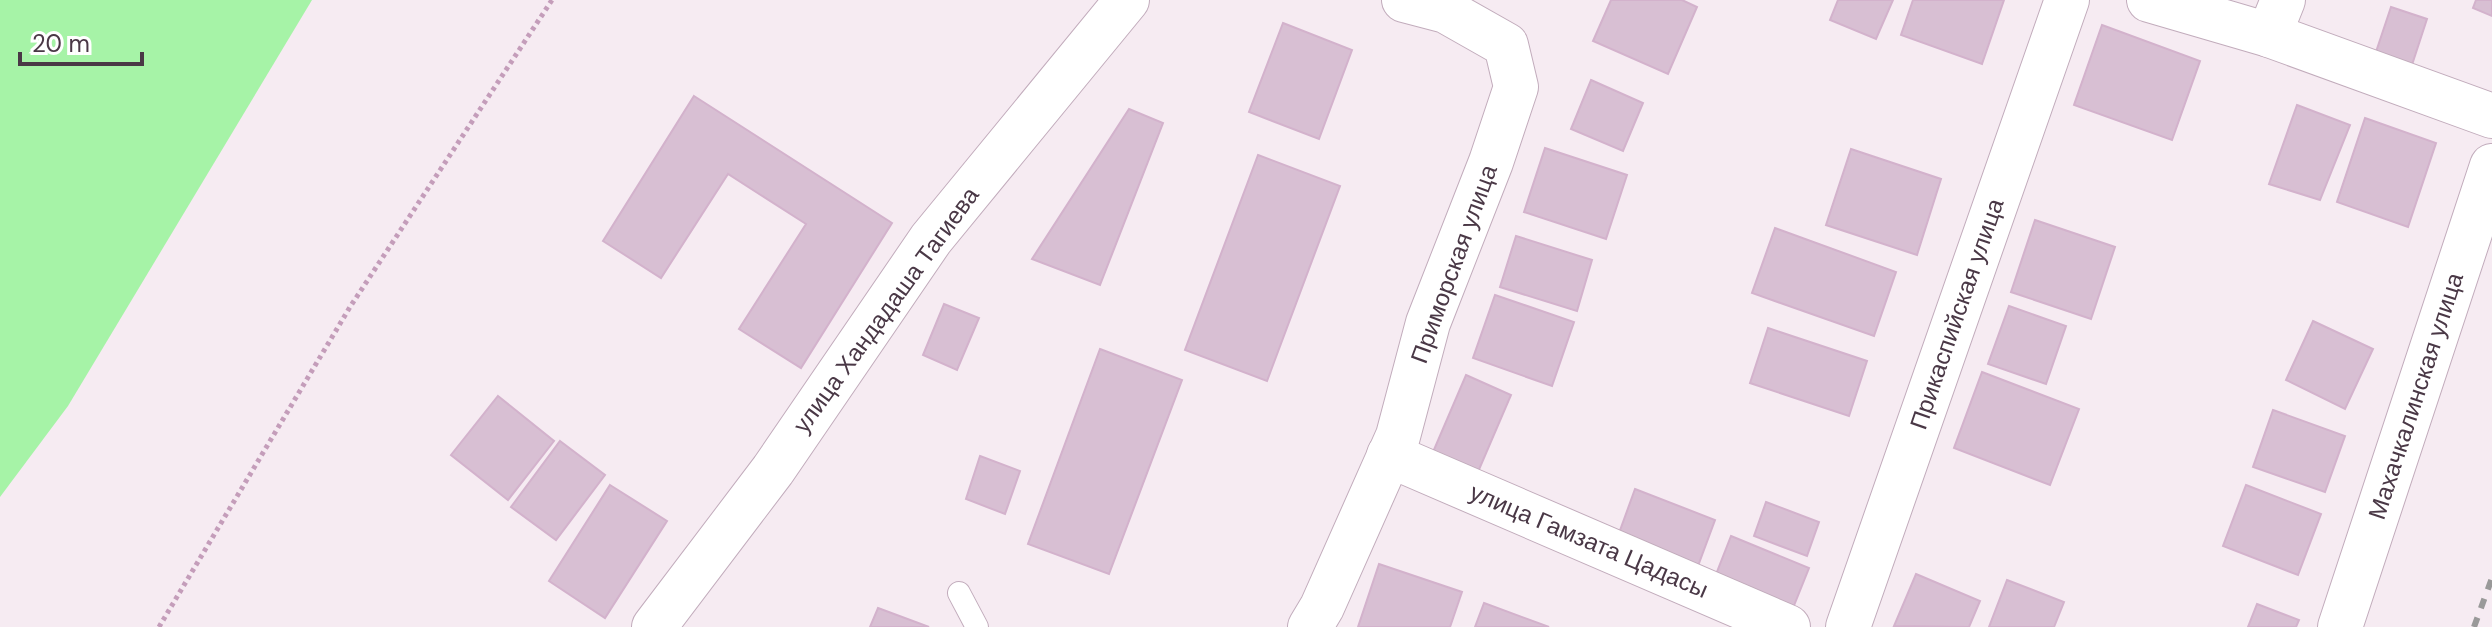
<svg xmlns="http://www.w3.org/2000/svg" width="2492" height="627" font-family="'DM Sans',sans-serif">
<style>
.water{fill:#a6f3a7}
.building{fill:#d8bfd3;stroke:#d3b2cc;stroke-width:2}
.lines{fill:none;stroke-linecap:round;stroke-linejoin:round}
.service-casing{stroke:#c2acbc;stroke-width:24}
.minor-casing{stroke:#c2acbc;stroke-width:46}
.tertiary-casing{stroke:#c2acbc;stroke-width:46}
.path{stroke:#c49dba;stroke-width:5;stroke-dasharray:4 4;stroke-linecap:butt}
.service{stroke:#fff;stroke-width:22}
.minor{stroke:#fff;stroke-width:44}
.tertiary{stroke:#fff;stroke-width:44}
.rail{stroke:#999;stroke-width:6;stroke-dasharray:10 10;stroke-linecap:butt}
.labels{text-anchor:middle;stroke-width:7;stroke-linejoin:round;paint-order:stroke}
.street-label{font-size:24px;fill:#4a3846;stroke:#fff}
</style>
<rect width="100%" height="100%" fill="#f6ebf2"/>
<polygon class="water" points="0,0 312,0 68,406 0,497"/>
<g class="building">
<polygon points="1611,0 1682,0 1697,7 1668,74 1593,41"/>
<polygon points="1838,0 1893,0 1876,39 1830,20"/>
<polygon points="1913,0 2004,0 1982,64 1901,35"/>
<polygon points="2476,0 2492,0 2492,16 2473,8"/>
<polygon points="2391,7 2427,19 2410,71 2374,58"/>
<polygon points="1283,23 1352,50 1319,139 1249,112"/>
<polygon points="2102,25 2200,61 2172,140 2074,105"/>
<polygon points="1591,80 1643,103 1623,151 1571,129"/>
<polygon points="694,96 892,223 801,368 739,329 806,224 728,174 661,278 603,241"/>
<polygon points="2297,105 2350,125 2320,200 2269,184"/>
<polygon points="1129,109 1163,123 1100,285 1032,259"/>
<polygon points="2365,118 2436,143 2408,227 2337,202"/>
<polygon points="1545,148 1627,175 1606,239 1524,212"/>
<polygon points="1851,149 1941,179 1917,255 1826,225"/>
<polygon points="1258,155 1340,186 1267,381 1185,350"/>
<polygon points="2035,220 2115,247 2091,319 2011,292"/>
<polygon points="1775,228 1896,272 1874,336 1752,293"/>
<polygon points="1516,236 1592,260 1577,311 1500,287"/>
<polygon points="1495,295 1574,322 1552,386 1473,358"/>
<polygon points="944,304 979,318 957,370 923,355"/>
<polygon points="2009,306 2066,326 2046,384 1988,364"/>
<polygon points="2313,321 2373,349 2345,409 2286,380"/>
<polygon points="1768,328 1867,361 1849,416 1750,383"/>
<polygon points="1100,349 1182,380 1109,574 1028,544"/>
<polygon points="1982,372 2079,409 2050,485 1954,448"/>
<polygon points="1466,375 1511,395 1478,472 1433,452"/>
<polygon points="498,396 554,441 508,500 451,455"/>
<polygon points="2273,410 2345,436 2325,492 2253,467"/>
<polygon points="560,441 605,475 556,540 511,507"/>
<polygon points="980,456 1020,471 1005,514 966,499"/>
<polygon points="610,485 667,521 605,618 549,581"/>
<polygon points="2246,485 2321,514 2298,575 2223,546"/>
<polygon points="1635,489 1715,520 1698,566 1618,536"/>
<polygon points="1766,502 1819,522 1807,556 1754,536"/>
<polygon points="1731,536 1809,568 1793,608 1715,577"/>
<polygon points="1379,564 1462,592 1450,627 1358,627"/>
<polygon points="1916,574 1980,601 1969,627 1894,626"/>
<polygon points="2007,580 2064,602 2054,627 1989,627"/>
<polygon points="1484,603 1549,627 1475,627"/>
<polygon points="2257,604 2299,620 2296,627 2248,627"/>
<polygon points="878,608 929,627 870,627"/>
</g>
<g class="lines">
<g class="service-casing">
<polyline id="service" points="959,593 977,627"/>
</g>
<g class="minor-casing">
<g id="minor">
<polyline points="2149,0 2269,35 2492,116"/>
<polyline points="2269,35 2283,0"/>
<polyline points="1389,455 1788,627"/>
<polyline points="1310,627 1322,607 1398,436 1428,323 1491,162 1516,87 1506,45 1446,11 1404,0"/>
<polyline points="1848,627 2067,0"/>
<polyline points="2340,627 2492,166"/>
</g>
</g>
<g class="tertiary-casing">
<polyline id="tertiary" points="654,627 773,470 931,239 1127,0"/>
</g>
<polyline class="path" points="159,627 350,307 552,0"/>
<use href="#service" class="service"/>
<use href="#minor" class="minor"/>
<use href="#tertiary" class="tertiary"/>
<polyline class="rail" points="2474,627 2492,578"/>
</g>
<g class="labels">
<g class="street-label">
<text transform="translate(1454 264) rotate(-70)" y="8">Приморская улица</text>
<text transform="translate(886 310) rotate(-54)" y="8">улица Хандадаша Тагиева</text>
<text transform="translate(1957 314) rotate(-71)" y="8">Прикаспийская улица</text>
<text transform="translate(2416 396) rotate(-72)" y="8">Махачкалинская улица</text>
<text transform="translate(1589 541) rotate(23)" y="8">улица Гамзата Цадасы</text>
</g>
</g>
<path d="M20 52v12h122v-12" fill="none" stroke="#4a3846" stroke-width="4"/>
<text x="32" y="52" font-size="24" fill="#4a3846" stroke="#ffffff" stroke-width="6" paint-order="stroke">20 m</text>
</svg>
